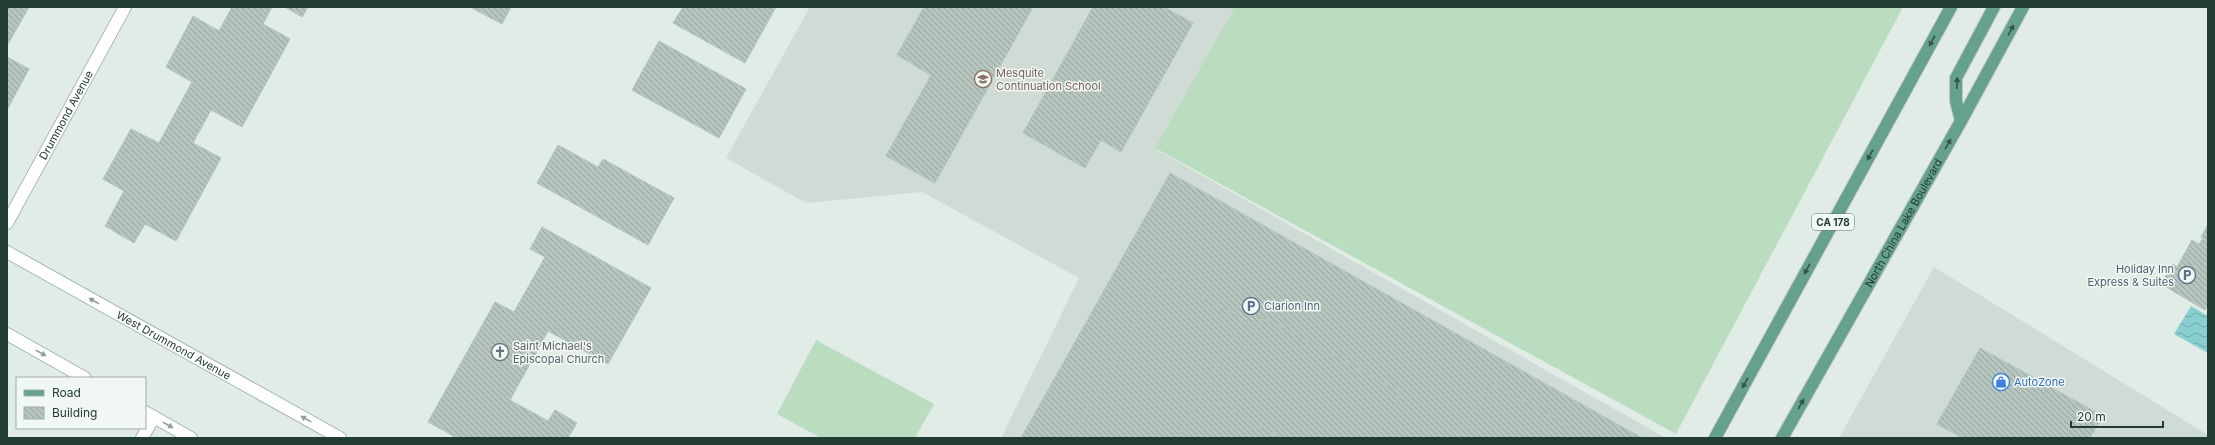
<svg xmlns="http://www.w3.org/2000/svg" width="2215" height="445" font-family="Inter,sans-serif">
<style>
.built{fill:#cfdbd4}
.grass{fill:#baddbf}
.water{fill:url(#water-waves)}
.building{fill:url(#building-back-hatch);stroke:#b3c5bc}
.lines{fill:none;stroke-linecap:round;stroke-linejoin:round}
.street-casing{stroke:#a4b4ac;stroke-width:14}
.secondary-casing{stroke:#9fb7ac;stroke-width:14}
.primary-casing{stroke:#c1c8c6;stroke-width:14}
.street{stroke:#fff;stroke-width:12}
.secondary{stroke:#fff;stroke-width:12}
.primary{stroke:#65a18b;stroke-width:12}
.oneway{fill:#325548}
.oneway2{fill:#909e98}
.labels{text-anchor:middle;stroke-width:3;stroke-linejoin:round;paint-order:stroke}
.shield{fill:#f1f8f4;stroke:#5f746c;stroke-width:1}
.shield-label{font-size:10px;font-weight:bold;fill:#213c32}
.education-label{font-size:11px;fill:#785e54;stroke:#f1f8f4;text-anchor:start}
.street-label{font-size:11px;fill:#213c32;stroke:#f1f8f4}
.service-label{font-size:11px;fill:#4e5e75;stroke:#f1f8f4;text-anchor:end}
.worship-label{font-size:11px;fill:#5b616d;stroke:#f1f8f4;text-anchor:start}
.shop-label{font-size:11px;fill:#366cbe;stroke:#f1f8f4;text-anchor:start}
</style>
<defs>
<pattern id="water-waves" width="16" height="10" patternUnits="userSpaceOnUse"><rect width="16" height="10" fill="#89ced1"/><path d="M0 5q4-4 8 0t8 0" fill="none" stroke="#70a8aa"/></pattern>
<pattern id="building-back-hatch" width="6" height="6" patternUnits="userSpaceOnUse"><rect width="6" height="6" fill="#b6c6be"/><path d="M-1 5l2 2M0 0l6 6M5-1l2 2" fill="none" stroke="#94a29b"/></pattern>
</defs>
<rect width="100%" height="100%" fill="#e1ece6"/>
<g class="built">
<polygon points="810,7 1236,7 1157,150 1666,438 1001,438 1079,278 922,192 806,203 726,158"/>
<polygon points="1934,267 2208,435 2208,438 1839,438"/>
</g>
<g class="grass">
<polygon points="1235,7 1903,7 1676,434 1155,148"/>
<polygon points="816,340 934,404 915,438 821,438 777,414"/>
</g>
<polygon class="water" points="2191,306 2208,316 2208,353 2174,334"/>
<g class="building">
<polygon points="7,7 29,7 7,46"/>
<polygon points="232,7 272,7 263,24 290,39 242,127 211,110 193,143 221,158 176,241 145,224 134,243 105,226 124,191 103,179 131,129 159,143 192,82 166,67 193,16 219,31"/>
<polygon points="285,7 308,7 302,17"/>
<polygon points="470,7 511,7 502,24"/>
<polygon points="683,7 776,7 745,63 673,23"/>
<polygon points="924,7 1033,7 935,183 886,156 931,75 897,55"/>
<polygon points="1093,7 1164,7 1193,23 1121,152 1101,140 1085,168 1023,133"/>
<polygon points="659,41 746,89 719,138 632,90"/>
<polygon points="7,57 29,69 7,110"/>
<polygon points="558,145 598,167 603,159 674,198 648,245 537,183"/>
<polygon points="1170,173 1642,438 1021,438"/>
<polygon points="2208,224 2208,304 2205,310 2161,284 2173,264 2177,267 2192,240 2199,244 2203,238 2201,237"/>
<polygon points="542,227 651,288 608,364 548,331 510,400 548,421 555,410 577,423 568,438 457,438 428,422 495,302 514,312 545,257 530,249"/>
<polygon points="1162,275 1243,319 1178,438 1072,438"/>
<polygon points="1263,317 1401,392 1376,438 1282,438 1216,402"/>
<polygon points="1980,348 2103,416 2090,438 1963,438 1937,424"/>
<polygon points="1489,382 1572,428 1566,438 1457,438"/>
</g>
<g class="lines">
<g class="street-casing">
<g id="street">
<path id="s1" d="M7,223L125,7"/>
<polyline points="142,438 154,417"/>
</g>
</g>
<g class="secondary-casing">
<g id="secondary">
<path id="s2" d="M7,252L340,438"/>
<polyline points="7,334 85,378"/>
<polyline points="145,412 191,438"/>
</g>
</g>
<g class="primary-casing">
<g id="primary">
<polyline points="1961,121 1956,101 1956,78 1994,7"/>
<polyline points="1715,438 1951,7"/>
<path id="s3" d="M1782,438L1961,121L2023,7"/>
</g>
</g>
<use href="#street" class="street"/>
<use href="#secondary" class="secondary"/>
<use href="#primary" class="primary"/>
</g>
<defs><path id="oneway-solid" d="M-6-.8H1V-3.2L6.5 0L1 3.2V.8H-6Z"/></defs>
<g class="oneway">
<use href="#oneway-solid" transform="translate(2011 30) rotate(-62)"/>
<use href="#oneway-solid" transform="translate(1932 41) rotate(119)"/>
<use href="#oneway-solid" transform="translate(1957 83) rotate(-87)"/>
<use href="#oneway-solid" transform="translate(1948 144) rotate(-60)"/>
<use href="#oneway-solid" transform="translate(1870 155) rotate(119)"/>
<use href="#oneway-solid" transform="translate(1807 269) rotate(119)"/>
<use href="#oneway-solid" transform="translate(1745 383) rotate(119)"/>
<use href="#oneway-solid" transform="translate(1801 404) rotate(-61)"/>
</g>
<g class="oneway2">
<use href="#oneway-solid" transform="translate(94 301) rotate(-151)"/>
<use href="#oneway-solid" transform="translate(41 353) rotate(29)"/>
<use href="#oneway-solid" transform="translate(306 419) rotate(-151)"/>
<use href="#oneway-solid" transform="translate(168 425) rotate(29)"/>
</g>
<defs>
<g id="school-ring" transform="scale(0.9)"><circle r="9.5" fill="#f1f8f4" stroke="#8d6e63" stroke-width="1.5"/><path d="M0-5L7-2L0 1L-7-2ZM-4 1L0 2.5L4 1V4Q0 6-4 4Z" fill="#8d6e63"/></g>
<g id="parking-ring" transform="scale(0.9)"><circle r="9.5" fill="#f1f8f4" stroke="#5c6f8a" stroke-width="1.5"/><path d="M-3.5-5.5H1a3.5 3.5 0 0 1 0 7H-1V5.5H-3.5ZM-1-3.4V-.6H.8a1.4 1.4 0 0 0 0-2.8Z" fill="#5c6f8a"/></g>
<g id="church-ring" transform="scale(0.9)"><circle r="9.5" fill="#f1f8f4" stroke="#6b7280" stroke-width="1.5"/><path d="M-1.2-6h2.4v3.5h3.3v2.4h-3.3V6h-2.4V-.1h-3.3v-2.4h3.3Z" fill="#6b7280"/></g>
<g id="shop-ring" transform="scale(0.9)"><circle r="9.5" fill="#f1f8f4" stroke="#3f7fe0" stroke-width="1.5"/><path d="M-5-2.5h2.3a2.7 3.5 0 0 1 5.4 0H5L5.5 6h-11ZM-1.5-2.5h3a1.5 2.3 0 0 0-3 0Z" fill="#3f7fe0"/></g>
</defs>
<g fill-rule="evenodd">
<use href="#school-ring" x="983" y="79"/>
<use href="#parking-ring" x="2187" y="275"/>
<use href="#parking-ring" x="1251" y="306"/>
<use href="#church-ring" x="500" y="352"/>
<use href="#shop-ring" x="2001" y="382"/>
</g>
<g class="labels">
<rect class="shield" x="1812" y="214" width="42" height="16" rx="3"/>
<g class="shield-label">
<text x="1833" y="226">CA 178</text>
</g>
<g class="education-label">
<text x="996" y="77">Mesquite<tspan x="996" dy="13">Continuation School</tspan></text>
</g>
<g class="street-label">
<text dy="4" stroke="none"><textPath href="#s1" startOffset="123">Drummond Avenue</textPath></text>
<text dy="4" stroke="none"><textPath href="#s3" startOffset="247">North China Lake Boulevard</textPath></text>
<text dy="4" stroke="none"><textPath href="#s2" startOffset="191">West Drummond Avenue</textPath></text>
</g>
<g class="service-label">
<text x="2174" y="273">Holiday Inn<tspan x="2174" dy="13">Express &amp; Suites</tspan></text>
<text x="1264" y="310" text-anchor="start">Clarion Inn</text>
</g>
<g class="worship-label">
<text x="513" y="350">Saint Michael's<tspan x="513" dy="13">Episcopal Church</tspan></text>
</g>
<g class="shop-label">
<text x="2014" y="386">AutoZone</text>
</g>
</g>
<rect width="2215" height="445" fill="none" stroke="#213c32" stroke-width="16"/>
<rect x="16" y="377" width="130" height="52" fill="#f1f8f4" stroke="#9eada6"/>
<rect x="24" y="390" width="20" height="6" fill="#65a18b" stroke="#9eada6"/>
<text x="52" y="397" font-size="12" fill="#213c32">Road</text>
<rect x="24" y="407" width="20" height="12" fill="url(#building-back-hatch)" stroke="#9eada6"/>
<text x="52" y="417" font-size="12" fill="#213c32">Building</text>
<path d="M2071 421v6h92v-6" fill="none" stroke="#213c32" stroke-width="2"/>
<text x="2077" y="421" font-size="12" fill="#213c32" stroke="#f1f8f4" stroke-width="3" paint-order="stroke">20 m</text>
</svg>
